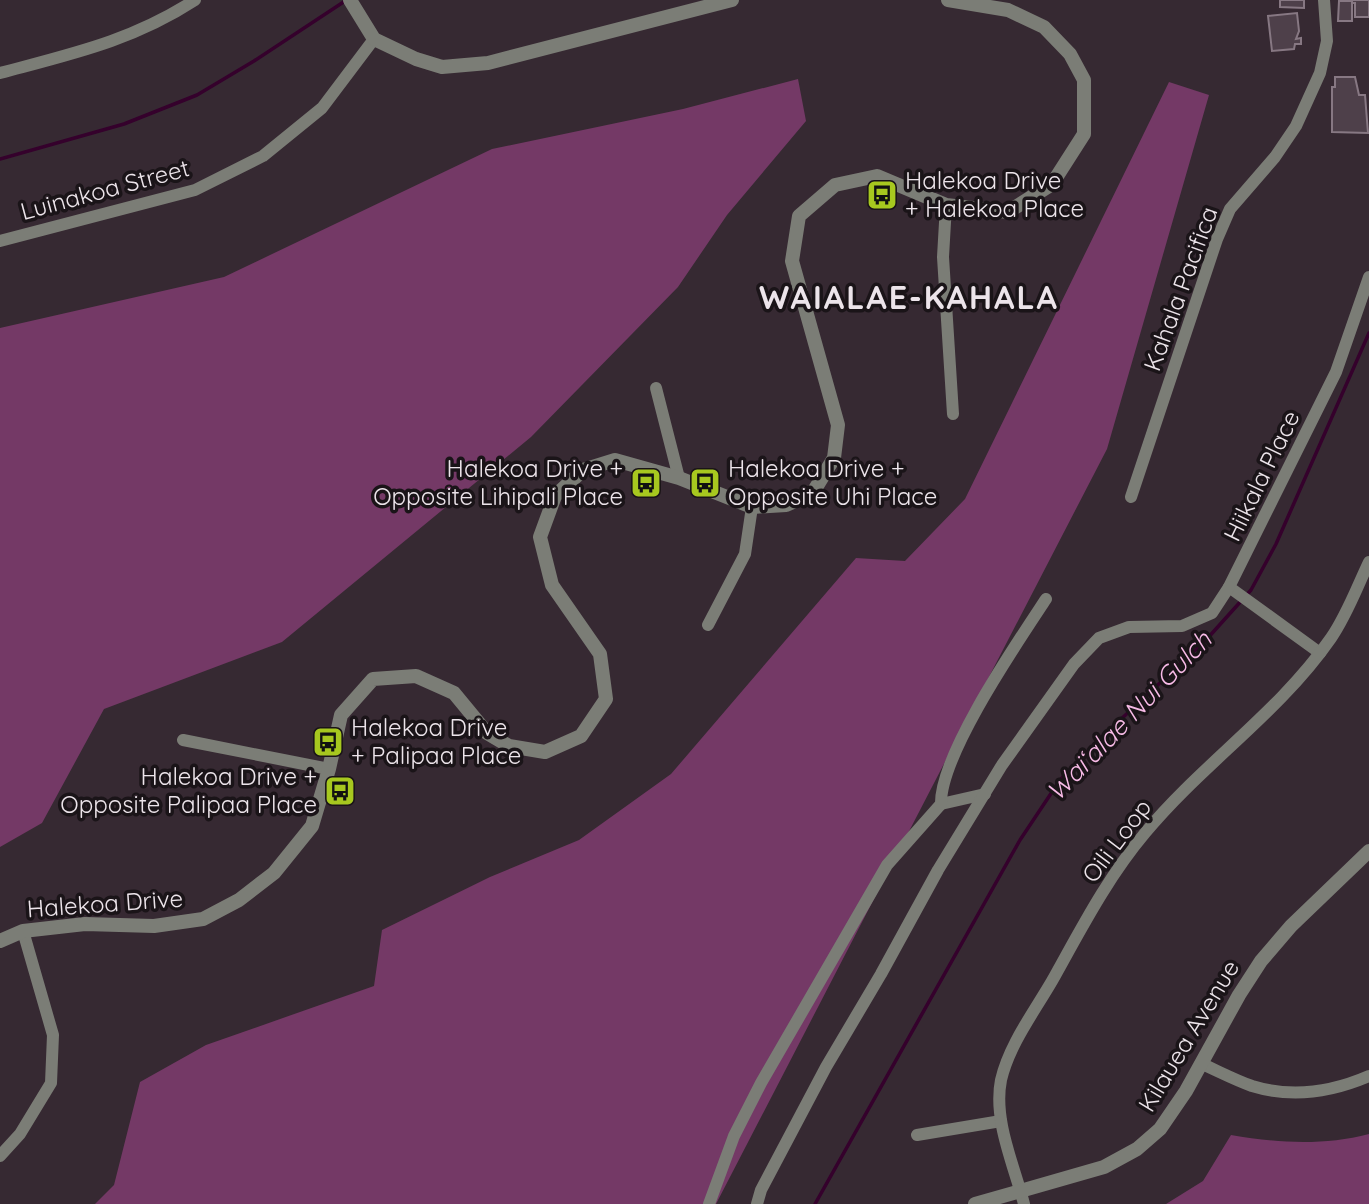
<svg xmlns="http://www.w3.org/2000/svg" width="1369" height="1204" font-family="Quicksand,sans-serif">
<style>
.green{fill:#743966}
.lines{fill:none;stroke-linecap:round;stroke-linejoin:round}
.stream{stroke:#35012c;stroke-width:3.5}
.building{fill:#4e404a;stroke:#877883;stroke-width:2}
.minor{stroke:#7b7d76;stroke-width:12}
.tertiary{stroke:#7b7d76;stroke-width:14}
.labels{text-anchor:middle;stroke-width:7;stroke-linejoin:round;paint-order:stroke}
.poi-label{font-size:24px;fill:#ece4ea;stroke:#1a1418;text-anchor:start}
.street-label{font-size:24px;fill:#ece4ea;stroke:#1a1418}
.water-label{font-size:26px;font-style:italic;fill:#f7bae6;stroke:#1a1418}
.district-label{font-size:32px;font-weight:bold;letter-spacing:2px;fill:#ece4ea;stroke:#1a1418}
</style>
<rect width="100%" height="100%" fill="#362932"/>
<g class="green">
<polygon points="798,79 806,121 727,215 678,287 531,437 282,642 104,709 42,823 0,847 0,328 224,277 492,149 683,109"/>
<polygon points="1169,82 1209,95 1107,449 716,1204 95,1204 114,1185 140,1082 206,1045 374,986 382,930 490,877 579,840 671,774 856,558 905,561 965,499"/>
<path d="M1369,1134V1204H1166L1203,1181L1231,1135C1277,1143 1323,1146 1369,1134Z"/>
</g>
<g class="lines">
<g class="stream">
<polyline points="0,159 124,124 197,95 254,61 345,1"/>
<polyline points="815,1204 1020,840 1060,780 1104,735 1206,640 1251,590 1276,544 1369,333"/>
</g>
</g>
<g class="building">
<polygon points="1280,0 1304,0 1304,8 1280,7"/>
<polygon points="1352,0 1369,0 1369,17 1355,17 1355,3 1352,3"/>
<polygon points="1339,1 1352,1 1352,21 1338,21"/>
<polygon points="1297,13 1299,31 1296,39 1301,38 1301,44 1295,44 1294,49 1272,51 1268,16"/>
<polygon points="1335,77 1355,77 1359,95 1365,95 1368,133 1332,132 1332,87 1335,87"/>
</g>
<g class="lines">
<g class="minor">
<path d="M0,73C71,54 132,41 195,0"/>
<polyline points="946,205 943,257 953,414"/>
<polyline points="0,241 195,190 263,156 322,108 374,39"/>
<polyline points="656,388 679,478"/>
<polyline points="1131,497 1217,239 1230,209 1275,157 1296,126 1320,73 1327,41 1324,0"/>
<polyline points="708,625 745,554 752,507"/>
<polyline points="1320,653 1229,587 1336,372 1369,277"/>
<polyline points="183,740 329,769"/>
<polyline points="941,804 985,794"/>
<path d="M1202,1064C1218,1071 1235,1080 1252,1086C1291,1098 1332,1092 1369,1076"/>
<polyline points="917,1135 1001,1121"/>
<polyline points="0,1156 20,1134 51,1083 53,1035 23,931"/>
<path d="M709,1204L734,1136L761,1083L887,865L941,804C940,755 1017,643 1046,599"/>
<polyline points="757,1204 761,1190 826,1067 881,974 938,870 1002,765 1074,664 1099,638 1129,627 1182,626 1212,613 1229,587"/>
<path d="M1024,1204C1014,1165 993,1120 1001,1080C1009,1045 1034,1012 1052,981C1080,931 1107,878 1145,833C1202,764 1279,713 1331,638C1347,615 1357,587 1369,562"/>
</g>
<g class="tertiary">
<polyline points="350,0 374,39 416,59 442,67 488,63 732,0"/>
<polyline points="0,941 23,931 85,924 154,926 203,919 239,900 274,873 312,826 329,769 341,715 373,679 416,676 454,693 487,733 509,746 545,752 581,736 606,699 600,654 552,585 540,537 555,496 583,470 615,460 679,478 752,507 786,505 812,494 834,458 838,425 792,261 799,216 835,185 877,176 946,205 1008,212 1052,184 1084,134 1084,80 1070,54 1044,27 1008,10 948,0"/>
<polyline points="975,1204 1104,1167 1137,1149 1160,1129 1186,1091 1239,995 1261,961 1291,926 1369,851"/>
</g>
</g>
<defs>
<g id="bus-square" transform="scale(1.575)"><rect x="-9" y="-9" width="18" height="18" rx="4" fill="#a7c81f" stroke="#1a1418"/><path d="M-5-6H5V4H4V6H2V4H-2V6H-4V4H-5ZM-3.5-4V0h7V-4ZM-3.5 1.2v1.5H-2V1.2ZM2 1.2v1.5H3.5V1.2Z" fill="#111"/></g>
</defs>
<g fill-rule="evenodd">
<use href="#bus-square" x="882" y="195"/>
<use href="#bus-square" x="646" y="483"/>
<use href="#bus-square" x="705" y="483"/>
<use href="#bus-square" x="328" y="742"/>
<use href="#bus-square" x="340" y="791"/>
</g>
<g class="labels">
<g class="poi-label">
<text x="905" y="189">Halekoa Drive<tspan x="905" dy="28">+ Halekoa Place</tspan></text>
<text x="623" y="477" text-anchor="end">Halekoa Drive +<tspan x="623" dy="28">Opposite Lihipali Place</tspan></text>
<text x="728" y="477">Halekoa Drive +<tspan x="728" dy="28">Opposite Uhi Place</tspan></text>
<text x="351" y="736">Halekoa Drive<tspan x="351" dy="28">+ Palipaa Place</tspan></text>
<text x="317" y="785" text-anchor="end">Halekoa Drive +<tspan x="317" dy="28">Opposite Palipaa Place</tspan></text>
</g>
<g class="street-label">
<text transform="translate(105 190) rotate(-15)" y="8">Luinakoa Street</text>
<text transform="translate(1181 289) rotate(-70)" y="8">Kahala Pacifica</text>
<text transform="translate(1262 476) rotate(-64)" y="8">Hiikala Place</text>
<text transform="translate(1117 841) rotate(-53)" y="8">Oili Loop</text>
<text transform="translate(105 904) rotate(-4)" y="8">Halekoa Drive</text>
<text transform="translate(1189 1036) rotate(-59)" y="8">Kilauea Avenue</text>
</g>
<g class="water-label">
<text transform="translate(1129 716) rotate(-46)" y="9">Waiʻalae Nui Gulch</text>
</g>
<g class="district-label">
<text x="909" y="309">WAIALAE-KAHALA</text>
</g>
</g>
</svg>
